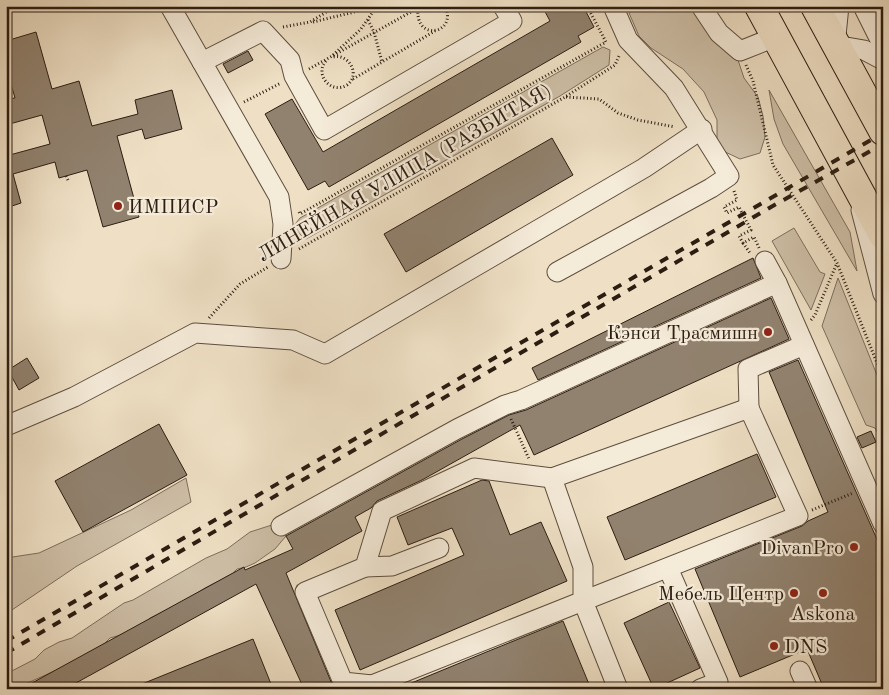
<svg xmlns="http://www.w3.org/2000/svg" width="889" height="695" font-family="'Old Standard TT',serif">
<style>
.green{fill:#cebfa7;stroke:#7d6e5c}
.building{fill:#91826f;stroke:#2c1d12}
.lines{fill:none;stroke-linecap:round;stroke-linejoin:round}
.minor-casing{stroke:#5d4e3f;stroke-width:21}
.highway-casing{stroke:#2c1d12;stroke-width:30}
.path{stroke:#2c1d12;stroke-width:3;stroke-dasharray:1 2.5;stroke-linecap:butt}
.minor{stroke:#f5ebd9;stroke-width:19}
.highway{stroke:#efe0c5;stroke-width:28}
.rail{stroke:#2c1d12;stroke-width:4;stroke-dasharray:9 9;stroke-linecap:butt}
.poi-dot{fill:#8f2418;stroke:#f5ebd9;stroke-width:2}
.labels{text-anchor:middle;stroke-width:4.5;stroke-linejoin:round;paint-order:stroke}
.street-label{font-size:20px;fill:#2c1d12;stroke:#f5ebd9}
.poi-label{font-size:20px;fill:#2c1d12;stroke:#f5ebd9;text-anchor:end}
</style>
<rect width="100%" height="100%" fill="#efe0c5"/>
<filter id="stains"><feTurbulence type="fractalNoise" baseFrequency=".004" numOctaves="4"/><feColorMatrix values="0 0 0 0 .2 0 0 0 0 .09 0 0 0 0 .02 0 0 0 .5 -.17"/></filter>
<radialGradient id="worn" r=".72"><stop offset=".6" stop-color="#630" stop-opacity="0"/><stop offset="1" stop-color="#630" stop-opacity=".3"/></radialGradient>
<g class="green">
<polygon points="639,6 701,6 736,54 744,78 758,97 763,116 765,137 760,153 740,159 717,148 717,120 704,92 683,69 651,48 639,36 629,13"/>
<polygon points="603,47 610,50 609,65 560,96 306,239 292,228 300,218"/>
<polygon points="769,90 850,232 857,271 783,144 774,119"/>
<polygon points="794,228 820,272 825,274 811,310 772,241"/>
<polygon points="838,278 883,390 883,444 875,428 866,425 822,326"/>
<polygon points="186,478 191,502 77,566 6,614 6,558 39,553 131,510"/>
<polygon points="275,524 282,530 286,536 275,549 255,563 246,567 237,569 232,574 205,588 183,602 150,618 143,625 128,633 110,638 104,644 77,661 23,685 19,689 6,689 6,674 35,659 44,650 59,642 72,638 124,603 133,600 206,558 227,549 250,532"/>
</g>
<g class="building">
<polygon points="542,6 583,6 594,27 578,36 581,42 329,187 325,181 308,190 265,114 292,99 323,152 550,21"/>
<polygon points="36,32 52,89 79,81 92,126 138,114 135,100 172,90 182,129 145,139 142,129 117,136 139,217 103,227 87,170 59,178 55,162 13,174 21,203 6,208 6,156 50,144 42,115 6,125 6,99 15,98 6,67 6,41"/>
<polygon points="248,51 253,60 228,73 223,64"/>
<polygon points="552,138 573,175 406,272 384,234"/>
<polygon points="753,258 761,278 538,380 532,368"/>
<polygon points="771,298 789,339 534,455 520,425 422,480 377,501 371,508 355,517 362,531 286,573 334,689 304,689 256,584 65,689 21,689 244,567 245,570 293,549 286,536 462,439 509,415 526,410"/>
<polygon points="27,358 39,378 19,390 8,370"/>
<polygon points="798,360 883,553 883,681 866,689 824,689 807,649 740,677 695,569 802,526 808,521 828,512 769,372"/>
<polygon points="159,424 187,475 83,532 55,481"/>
<polygon points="871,431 876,442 862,448 857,437"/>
<polygon points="757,454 776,497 625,560 607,517"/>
<polygon points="482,480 489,481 510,535 541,522 567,581 360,670 335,610 464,555 452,528 408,545 397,517"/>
<polygon points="669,602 700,668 654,689 624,623"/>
<polygon points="563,621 591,689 397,689 484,653"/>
<polygon points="253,639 273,689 132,689 132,688"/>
</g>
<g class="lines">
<g class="minor-casing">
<g id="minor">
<polyline points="170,6 279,197 283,224 281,259"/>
<polyline points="701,6 719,33 740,51 775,37"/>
<polyline points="839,6 835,45 864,50 883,60"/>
<polyline points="863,6 883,46"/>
<polyline points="202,62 263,31 290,60 294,76 324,130 512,21 503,6"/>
<polyline points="861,210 883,294"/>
<polyline points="765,261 777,283 883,524"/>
<polyline points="557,272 711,188 729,176 674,88 628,40 613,6"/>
<polyline points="749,408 748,369 804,345"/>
<polyline points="6,426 74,397 195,333 293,340 325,354 644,168 702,129"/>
<polyline points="281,526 457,429 505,405 521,400 777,283"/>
<polyline points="365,567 392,566 439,548"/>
<polyline points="668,568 718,682 700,689"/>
<polyline points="800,671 808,689"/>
<polyline points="372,685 343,682 305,592 365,567 382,511 474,468 552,478 749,408 798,516 583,601 618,689"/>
<polyline points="373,689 372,685 583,601 583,567 552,478"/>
</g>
</g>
<g class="highway-casing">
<g id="highway">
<polyline points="759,6 883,235"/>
<polyline points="815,6 883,131"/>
</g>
</g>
<g class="path">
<path d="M418,9C415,42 458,34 445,6"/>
<polyline points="368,20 374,32 382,62"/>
<polyline points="313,22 379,6"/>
<polyline points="283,27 310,22 336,6"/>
<polyline points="333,55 361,29 377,6"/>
<path d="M326,61C314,74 331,95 347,85C361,75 349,53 333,57"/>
<polyline points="746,65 753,81 773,165 837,263 883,378"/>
<polyline points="309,69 418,8 418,6"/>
<polyline points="353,79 435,31"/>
<polyline points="566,97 599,99 618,113 638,120 675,127"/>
<polyline points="244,102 281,83"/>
<polyline points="66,176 68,180"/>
<polyline points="734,191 737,200 724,207 727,213 739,207 751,230 739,236 743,243 754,237 759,248"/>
<polyline points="299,212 300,214 606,42 587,6"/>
<polyline points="743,243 750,253"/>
<polyline points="299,249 565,97 615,65 619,56"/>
<polyline points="209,318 240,284 268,267"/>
<polyline points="811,320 815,315 837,263"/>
<polyline points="511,419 529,459"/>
<polyline points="812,510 853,493"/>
</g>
<use href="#minor" class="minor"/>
<use href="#highway" class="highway"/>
<g class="rail">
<polyline points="6,641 883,133"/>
<polyline points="6,653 771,207 883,144"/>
</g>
</g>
<g class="poi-dot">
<circle cx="118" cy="206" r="5"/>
<circle cx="768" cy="332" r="5"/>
<circle cx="854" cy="547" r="5"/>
<circle cx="794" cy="593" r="5"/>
<circle cx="823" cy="593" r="5"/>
<circle cx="774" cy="646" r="5"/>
</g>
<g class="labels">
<g class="street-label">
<text transform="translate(404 172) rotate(-30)" y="7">ЛИНЕЙНАЯ УЛИЦА (РАЗБИТАЯ)</text>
</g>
<g class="poi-label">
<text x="128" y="213" text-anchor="start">ИМПИСР</text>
<text x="758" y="339">Кэнси Трасмишн</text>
<text x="844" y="554">DivanPro</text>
<text x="784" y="600">Мебель Центр</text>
<text x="823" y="620" text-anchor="middle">Askona</text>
<text x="784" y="653" text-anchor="start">DNS</text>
</g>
</g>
<rect width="889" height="695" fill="none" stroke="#efe0c5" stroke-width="25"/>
<rect x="8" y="8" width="874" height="680" fill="none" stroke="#2c1d12" stroke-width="2.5"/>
<rect x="12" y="12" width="864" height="670" fill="none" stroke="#2c1d12"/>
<rect width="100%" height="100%" filter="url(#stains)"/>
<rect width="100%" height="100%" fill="url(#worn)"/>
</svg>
